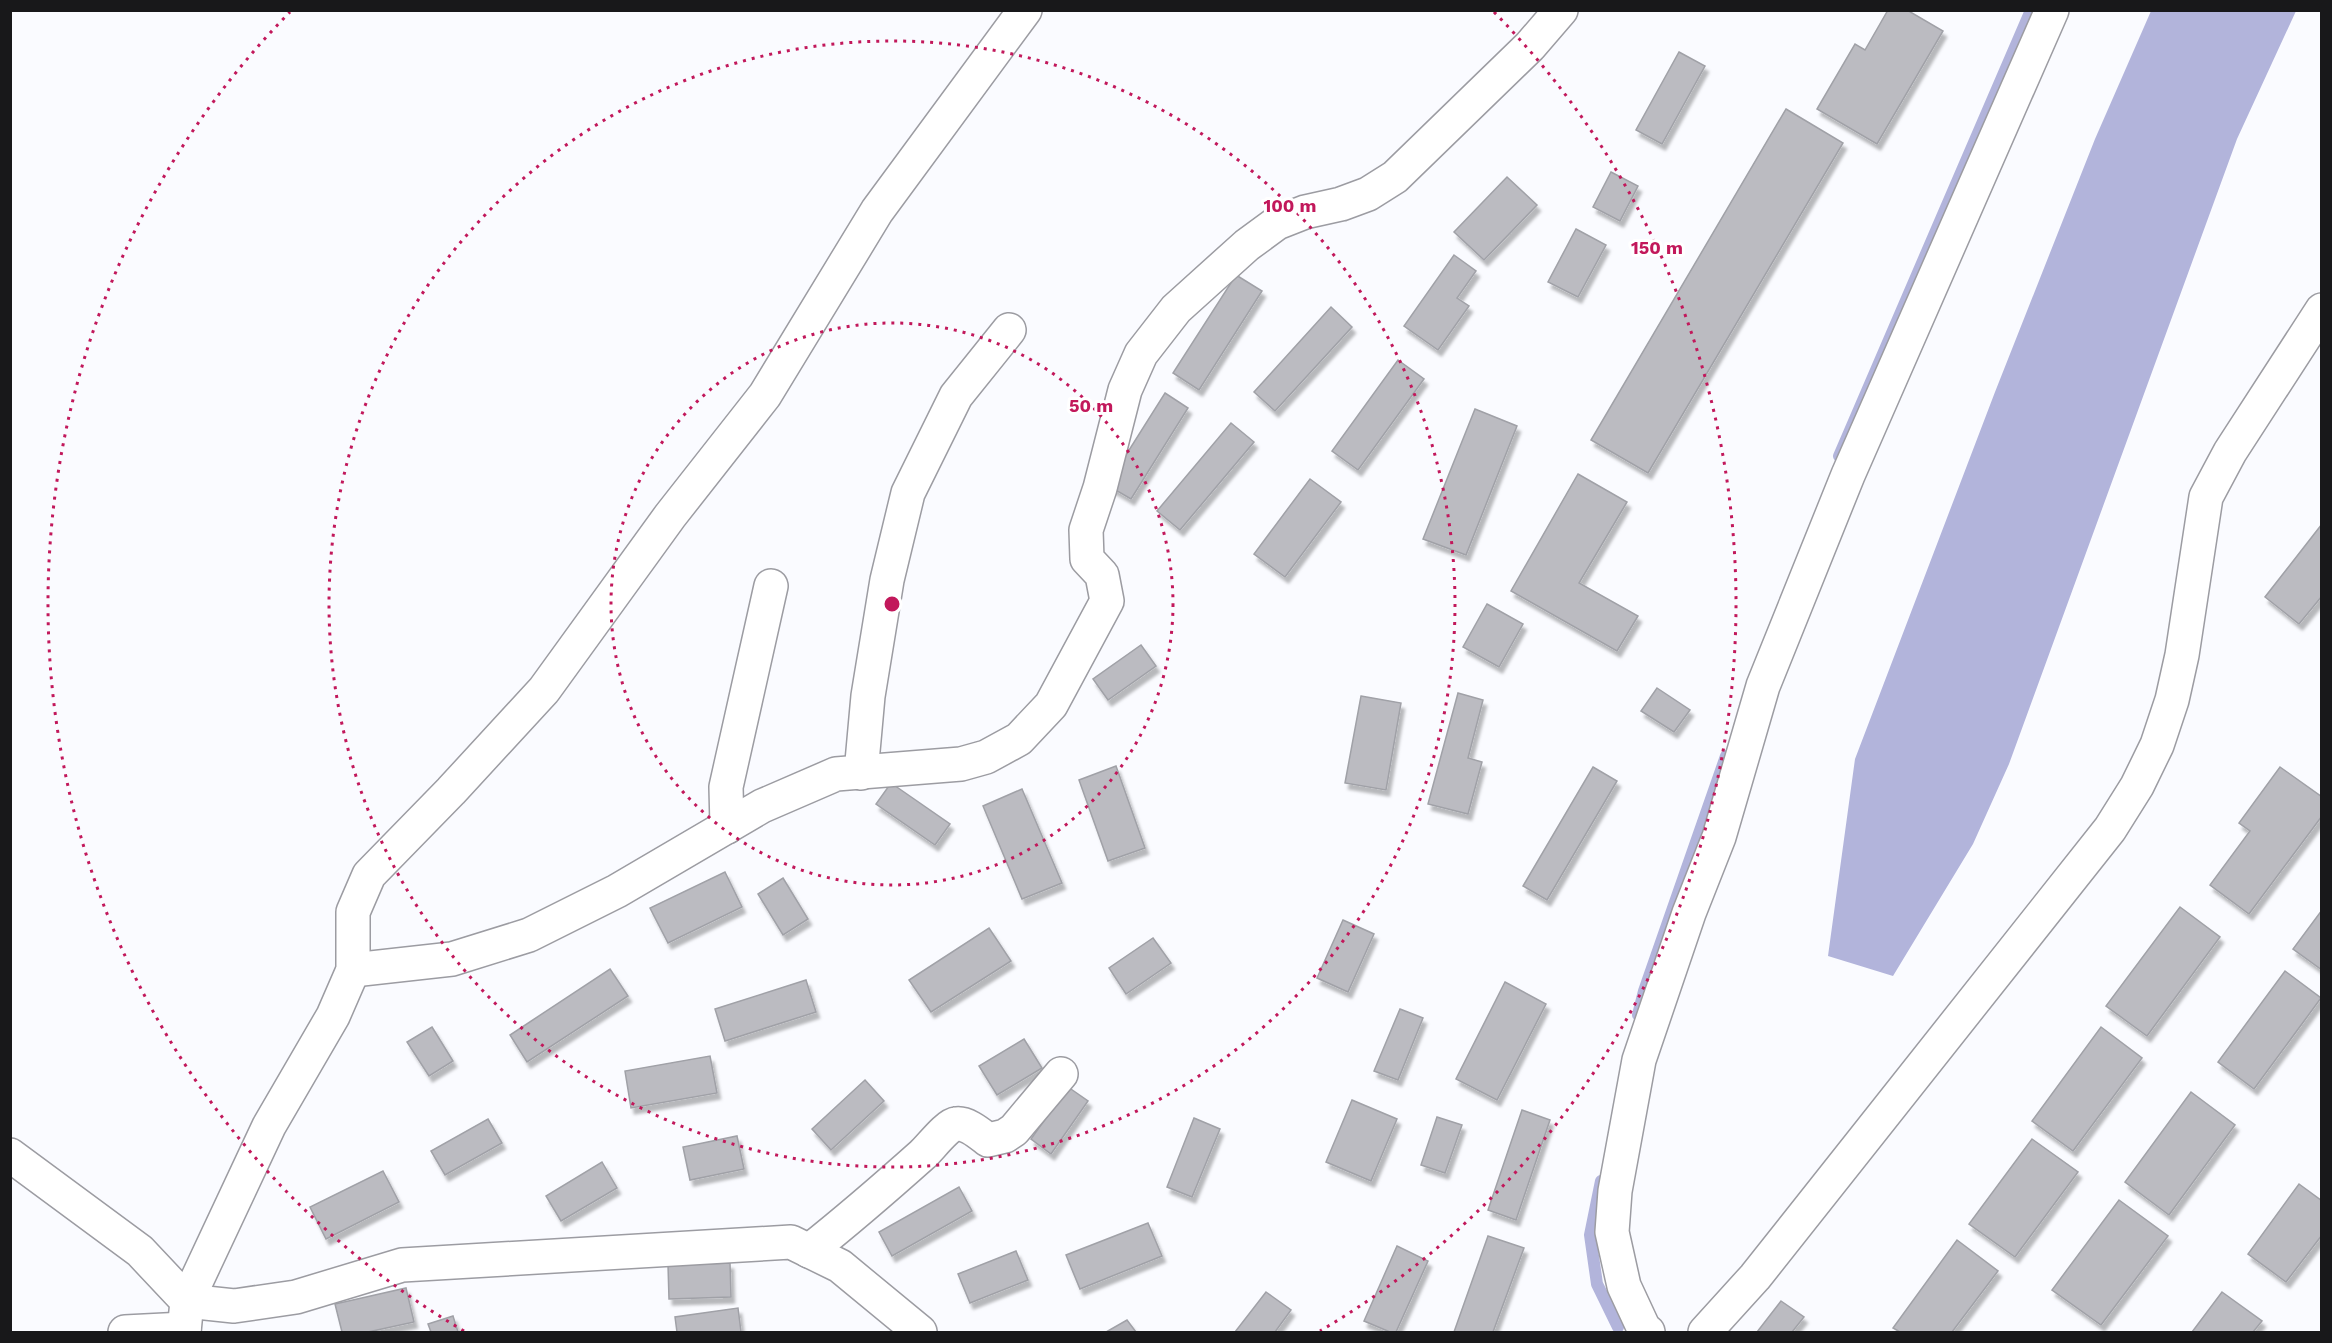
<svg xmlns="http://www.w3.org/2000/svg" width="2332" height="1343" font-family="'Work Sans',sans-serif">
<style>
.water{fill:#b2b4db}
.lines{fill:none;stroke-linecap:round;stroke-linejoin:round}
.stream{stroke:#b2b4db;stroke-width:12}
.building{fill:#bbbbc1;stroke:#a0a1a7;stroke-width:1.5;filter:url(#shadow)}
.street-casing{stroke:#9c9ca2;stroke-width:36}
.street{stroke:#fff;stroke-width:33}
.ring{fill:none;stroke:#c2185b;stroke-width:3;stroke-dasharray:3 6}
.centre{fill:#c2185b;stroke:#fff;stroke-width:3}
.ring-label{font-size:18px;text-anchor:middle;font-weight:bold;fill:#c2185b;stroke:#fff;stroke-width:6;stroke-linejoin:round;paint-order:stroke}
</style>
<defs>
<filter id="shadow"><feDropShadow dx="3.5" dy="6" stdDeviation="1.5" flood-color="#0004"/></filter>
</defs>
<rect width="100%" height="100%" fill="#fafbff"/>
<polygon class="water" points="2151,11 2296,11 2237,139 2009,764 1973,844 1893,976 1828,956 1855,759 1995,392 2095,139"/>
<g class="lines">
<g class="stream">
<polyline points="1839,456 2031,10"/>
<polyline points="1638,1015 1644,991 1726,756"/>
<polyline points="1601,1181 1590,1235 1597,1284 1618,1327"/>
</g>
</g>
<g class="building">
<polygon points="1888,10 1907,10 1943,31 1877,144 1817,109 1855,44 1865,50"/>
<polygon points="1679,52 1705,66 1662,144 1636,130"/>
<polygon points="1786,109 1843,143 1648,473 1591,440"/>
<polygon points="1611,172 1638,186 1620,221 1593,207"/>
<polygon points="1507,177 1537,205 1484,260 1454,232"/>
<polygon points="1576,229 1606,245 1578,297 1548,282"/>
<polygon points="1454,255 1476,271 1457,298 1469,306 1438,350 1404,326"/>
<polygon points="1236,275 1262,291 1199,390 1173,373"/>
<polygon points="1331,307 1352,327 1275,411 1254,392"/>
<polygon points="1398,360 1424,379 1358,470 1332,451"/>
<polygon points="1165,393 1188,408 1131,499 1107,485"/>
<polygon points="1475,409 1517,426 1466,555 1423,539"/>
<polygon points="1231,423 1254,442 1180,530 1157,511"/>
<polygon points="1578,474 1627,502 1579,583 1638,616 1617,651 1511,591"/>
<polygon points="1310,479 1341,502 1285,577 1254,554"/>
<polygon points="2322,524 2322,596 2299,624 2265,597"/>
<polygon points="1487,604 1523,624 1499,667 1463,647"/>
<polygon points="1141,645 1156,666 1108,700 1093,679"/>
<polygon points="1657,688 1690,710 1674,732 1641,711"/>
<polygon points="1458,693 1483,700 1468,758 1482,762 1468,814 1428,804"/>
<polygon points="1361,696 1401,703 1386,790 1345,783"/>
<polygon points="1116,766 1145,848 1108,861 1079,780"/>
<polygon points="1593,767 1617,781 1547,900 1523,886"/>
<polygon points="2280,767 2322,797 2322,816 2249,914 2210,885 2250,831 2239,823"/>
<polygon points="891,783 950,824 935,845 876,804"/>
<polygon points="1022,789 1062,883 1022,899 983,806"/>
<polygon points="725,872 742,907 668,943 650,908"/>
<polygon points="783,878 808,919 783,935 758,894"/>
<polygon points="2180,907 2220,937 2147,1036 2106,1006"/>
<polygon points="2322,910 2322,970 2293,949"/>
<polygon points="1343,920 1374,934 1348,992 1317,978"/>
<polygon points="989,928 1011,961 931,1012 909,980"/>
<polygon points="1153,938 1171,963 1126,994 1109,968"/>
<polygon points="610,969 628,996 527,1062 510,1035"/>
<polygon points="2285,971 2321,998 2254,1089 2218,1062"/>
<polygon points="806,980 816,1012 725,1041 715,1009"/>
<polygon points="1505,982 1546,1004 1497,1100 1456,1079"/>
<polygon points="1400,1009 1423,1018 1398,1080 1374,1071"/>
<polygon points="432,1027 453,1061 429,1076 407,1042"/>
<polygon points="2101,1027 2142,1058 2073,1151 2032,1121"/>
<polygon points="1024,1039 1042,1068 997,1095 979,1066"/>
<polygon points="710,1056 717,1093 631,1108 625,1071"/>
<polygon points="865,1080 884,1101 831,1150 812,1129"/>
<polygon points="1068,1087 1088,1101 1051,1154 1031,1139"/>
<polygon points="2191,1092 2235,1125 2169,1215 2125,1182"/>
<polygon points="1352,1100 1397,1119 1371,1181 1326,1162"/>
<polygon points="1522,1110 1550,1120 1516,1220 1488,1210"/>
<polygon points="1437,1117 1462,1125 1445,1173 1421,1165"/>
<polygon points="1194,1118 1220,1129 1192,1197 1167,1187"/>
<polygon points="488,1119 502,1143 445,1175 431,1151"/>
<polygon points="737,1136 744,1169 690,1180 683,1147"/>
<polygon points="2032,1139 2078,1172 2015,1257 1969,1224"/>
<polygon points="602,1162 617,1188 561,1221 546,1196"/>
<polygon points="383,1171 399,1202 326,1239 310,1207"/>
<polygon points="2299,1184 2322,1201 2322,1235 2286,1282 2248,1254"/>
<polygon points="959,1187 972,1211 892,1256 879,1232"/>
<polygon points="2119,1200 2168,1236 2101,1325 2052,1290"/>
<polygon points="1148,1223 1162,1256 1080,1289 1066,1255"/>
<polygon points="1488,1236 1524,1248 1493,1332 1454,1332"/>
<polygon points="1957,1240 1998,1271 1952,1332 1900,1332 1893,1328"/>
<polygon points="1397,1246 1428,1261 1396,1332 1390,1332 1364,1321"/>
<polygon points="1016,1251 1028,1280 970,1303 958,1274"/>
<polygon points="730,1263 731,1297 669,1299 668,1265"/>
<polygon points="406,1288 414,1322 368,1332 342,1332 335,1304"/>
<polygon points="1266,1292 1291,1310 1275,1332 1235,1332"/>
<polygon points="2222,1292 2262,1321 2253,1332 2192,1332"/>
<polygon points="1781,1301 1804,1317 1792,1332 1757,1332"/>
<polygon points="738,1308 741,1332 677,1332 675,1317"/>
<polygon points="453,1316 458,1332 431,1332 428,1324"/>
<polygon points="1127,1320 1136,1332 1106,1332"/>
</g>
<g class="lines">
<g class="street-casing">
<g id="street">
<polyline points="861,773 868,696 887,580 908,493 956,396 1009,330"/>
<polyline points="727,827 726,787 771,586"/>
<polyline points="353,970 452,959 529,935 617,891 762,806 836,774 961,764 986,757 1019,739 1051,705 1107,601 1102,575 1087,559 1086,530 1100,488 1125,390 1141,354 1176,309 1247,245 1277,223 1305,212 1341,204 1368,194 1395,177 1530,46 1561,10"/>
<polyline points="10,1155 140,1251 187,1301 184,1332"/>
<path d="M809,1251C848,1220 885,1188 922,1155C930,1148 947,1125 956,1124C966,1122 980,1134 988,1140L1005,1136L1014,1130L1061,1074"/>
<polyline points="125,1332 184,1329"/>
<polyline points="920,1332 840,1266 791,1242 402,1265 296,1297 234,1306 187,1301 269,1126 333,1016 353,970 353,912 369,875 451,791 544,690 670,516 765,395 877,211 1025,10"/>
<polyline points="1648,1332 1644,1329 1624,1286 1612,1232 1615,1191 1639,1060 1689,913 1719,837 1763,686 1848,475 2052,10"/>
<polyline points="1705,1332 1755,1277 2110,829 2137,786 2157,745 2172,700 2182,655 2206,497 2230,452 2322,310"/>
</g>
</g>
<use href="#street" class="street"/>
</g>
<g class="ring">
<circle cx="892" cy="604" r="281"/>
<circle cx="892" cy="604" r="563"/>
<path d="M464 1331A844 844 0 0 1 290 12M1494 12A844 844 0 0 1 1320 1331"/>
</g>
<circle cx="892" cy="604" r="9" class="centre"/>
<g class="ring-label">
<text x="1290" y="212">100 m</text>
<text x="1657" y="254">150 m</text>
<text x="1091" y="412">50 m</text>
</g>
<rect width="2332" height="1343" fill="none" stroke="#18181a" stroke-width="24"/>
</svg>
